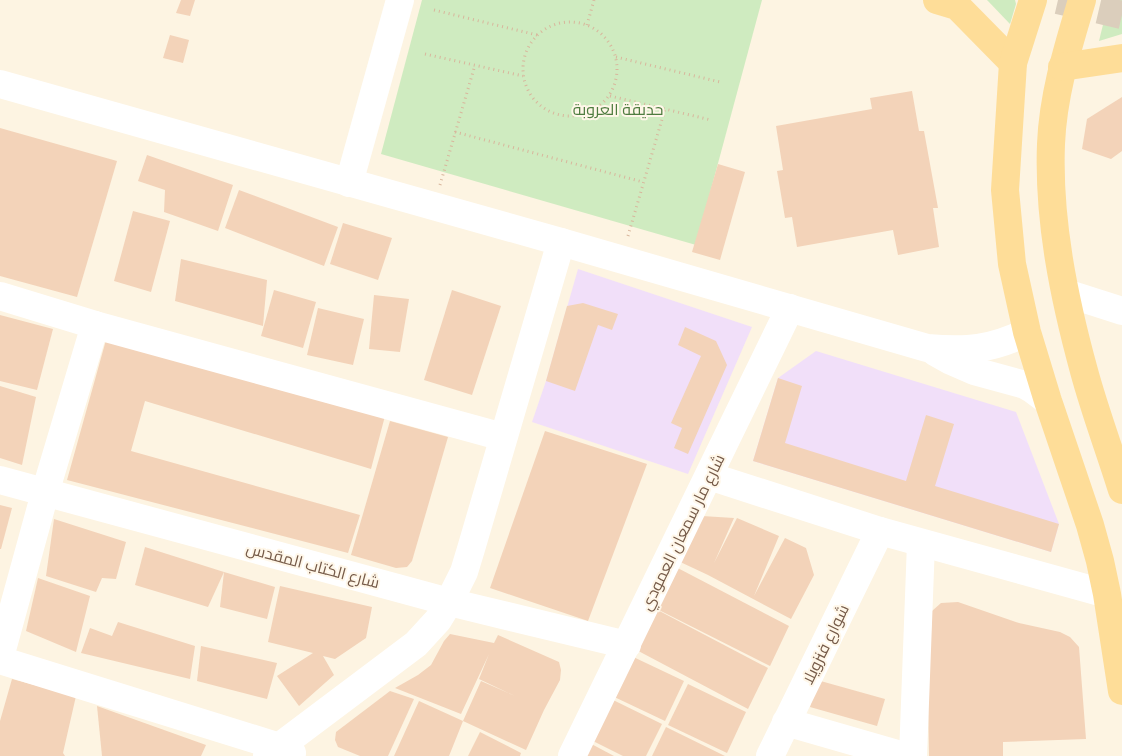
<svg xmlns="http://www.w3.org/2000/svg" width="1122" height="756" font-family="Cabin,Cairo,sans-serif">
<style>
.education{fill:#f1dff9}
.green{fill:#cfebc0}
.building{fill:#f3d3b9}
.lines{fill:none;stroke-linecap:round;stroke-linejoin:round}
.major-tunnel{stroke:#dbcebc;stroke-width:28;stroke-dasharray:28 14;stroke-linecap:butt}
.path{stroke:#d8b69c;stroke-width:3;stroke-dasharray:1 4;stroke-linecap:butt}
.minor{stroke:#fff;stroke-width:28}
.major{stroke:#fedd98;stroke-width:28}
.labels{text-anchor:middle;stroke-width:4;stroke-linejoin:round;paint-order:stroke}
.park-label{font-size:16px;fill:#4e7c3f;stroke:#fff7e9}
.street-label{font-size:16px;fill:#755a48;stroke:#fff7e9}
</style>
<rect width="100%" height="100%" fill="#fdf4e2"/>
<g class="education">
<polygon points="578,269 752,327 688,474 532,422 546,381"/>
<polygon points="816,351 1016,412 1059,524 1051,552 753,461 778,378"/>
</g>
<g class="green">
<polygon points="422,0 762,0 696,245 381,154"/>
<polygon points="987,0 1015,0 1016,4 1010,24"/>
<polygon points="1109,0 1122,0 1122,34 1099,41"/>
</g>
<g class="building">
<polygon points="181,0 195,0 190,16 176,13"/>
<polygon points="170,35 189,40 183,63 163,58"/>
<polygon points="912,91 919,131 924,131 938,208 933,208 939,247 898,255 893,230 797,247 792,217 785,218 777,171 783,170 776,126 872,109 870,98"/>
<polygon points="1122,97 1122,151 1111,159 1082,149 1087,119"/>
<polygon points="0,128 117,161 77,297 0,276"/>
<polygon points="147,155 233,185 218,231 164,212 165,190 138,181"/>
<polygon points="718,164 745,172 720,260 692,252"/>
<polygon points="239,190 338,227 324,266 225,228"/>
<polygon points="133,211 170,221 151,292 114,281"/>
<polygon points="343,223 392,238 378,280 330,264"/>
<polygon points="181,259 267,280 263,326 175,301"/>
<polygon points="274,290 316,302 303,348 261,336"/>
<polygon points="452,290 501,306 472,395 424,380"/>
<polygon points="374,295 409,299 400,352 369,349"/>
<polygon points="583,303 618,314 612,330 598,325 575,391 546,381 567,306"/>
<polygon points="318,308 364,319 353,365 307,355"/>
<polygon points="0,315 53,329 37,390 0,381"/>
<polygon points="685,327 716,341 727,365 688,454 674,448 682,428 671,423 701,356 678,345"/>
<polygon points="106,340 385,416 371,469 145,401 131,451 360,515 348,553 67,480"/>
<polygon points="778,378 802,386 785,443 906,481 926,415 954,424 935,486 1059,524 1051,552 753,461"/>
<polygon points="0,386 36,397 22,465 0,458"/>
<polygon points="390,421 448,437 412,561 407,567 396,568 351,555"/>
<polygon points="545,431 647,464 588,621 490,588"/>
<polygon points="0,505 12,508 1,549 0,549"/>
<polygon points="702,516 734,518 714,563 737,518 779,536 754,596 785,538 806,548 814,575 791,619 708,575 676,560"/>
<polygon points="54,519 126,542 116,579 102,578 96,592 46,576"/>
<polygon points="145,547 224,572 208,607 135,585"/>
<polygon points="670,564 789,626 770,666 651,606"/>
<polygon points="224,572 275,587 267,619 220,607"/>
<polygon points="38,578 90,596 76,652 26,631"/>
<polygon points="280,586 372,607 366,638 335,659 323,656 334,675 299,706 277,676 313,653 268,642"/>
<polygon points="958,602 1019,623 1060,632 1070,637 1079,647 1086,739 1003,742 1003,756 929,756 928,695 932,611 941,603"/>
<polygon points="648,605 768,668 748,709 627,645"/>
<polygon points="118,622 195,646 190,679 81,653 90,628 112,636"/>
<polygon points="450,634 494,643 498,635 559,662 561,670 560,680 544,710 526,750 463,721 449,756 394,756 419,701 463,721 481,681 515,696 479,679 489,654 461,714 395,688 418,675 431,665 444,641"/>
<polygon points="201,646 277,663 267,699 197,681"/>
<polygon points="627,654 684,681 665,721 608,694"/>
<polygon points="12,679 76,696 63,753 65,756 0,756 0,721"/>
<polygon points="817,680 885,699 877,726 810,707"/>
<polygon points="688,684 746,712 727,753 668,725"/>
<polygon points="390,691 414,699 388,756 360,756 338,747 335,740 336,732"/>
<polygon points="605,696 662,724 646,756 623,756 585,737"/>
<polygon points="97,706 206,745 201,756 102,756"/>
<polygon points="666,727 725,756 652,756"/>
<polygon points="480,732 521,753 520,756 468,756"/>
<polygon points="582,739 614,756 573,756"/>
</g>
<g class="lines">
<polyline class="major-tunnel" points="1058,0 1122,15"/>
<g class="path">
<polyline points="434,10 537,35"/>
<circle cx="570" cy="69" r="47"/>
<polyline points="587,25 594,0"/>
<polyline points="425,54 523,76"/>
<polyline points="616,57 720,82"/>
<polyline points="610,96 711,120"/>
<polyline points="455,132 643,182"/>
<polyline points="440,185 475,65"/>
<polyline points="628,236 665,109"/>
</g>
<g class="minor">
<path d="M0,84L561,242L927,348C966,351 991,350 1027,332"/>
<polyline points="349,183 400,0"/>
<polyline points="1066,293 1122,311"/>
<polyline points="0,296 95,325 503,437"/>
<polyline points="935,352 951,361 974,371 1025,385 1032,389 1048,401"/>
<polyline points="709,476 880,531 1107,594"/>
<polyline points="0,480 449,602 627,645"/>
<polyline points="0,657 45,493 95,325"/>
<polyline points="0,660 280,747 292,753"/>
<polyline points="786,722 904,756"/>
<polyline points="267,756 416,644 438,620 449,602 464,572 471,549 561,242"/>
<polyline points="572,756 790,308"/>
<polyline points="770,756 880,531"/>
<polyline points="913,756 921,543"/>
</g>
<g class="major">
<polyline points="937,0 957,6 1013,63"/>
<polyline points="1033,0 1013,63 1005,190 1012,264 1027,332 1048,401 1090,525 1100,561 1107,594 1122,691"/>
<path d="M1082,0C1068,47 1053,94 1051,144C1048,220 1064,298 1084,371C1095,412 1110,451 1122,490"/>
<polyline points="1062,67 1122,58"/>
</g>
</g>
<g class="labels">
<g class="park-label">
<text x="618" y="115">حديقة العروبة</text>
</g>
<g class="street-label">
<text transform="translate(682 532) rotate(-64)" y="6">شارع مار سمعان العمودي</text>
<text transform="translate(313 565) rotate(15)" y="6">شارع الكتاب المقدس</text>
<text transform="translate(825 644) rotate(-64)" y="6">شوارع فنزويلا</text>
</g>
</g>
</svg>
